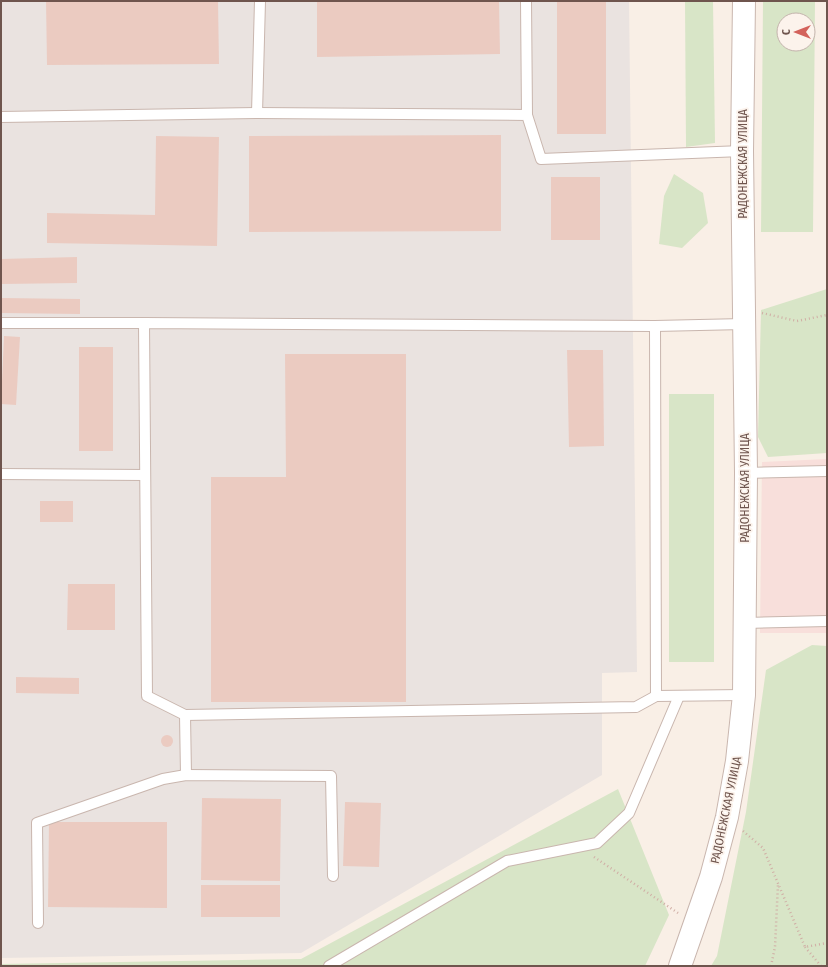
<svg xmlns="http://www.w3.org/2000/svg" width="828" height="967" font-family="'Fira Sans Condensed',sans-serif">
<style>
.commercial{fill:#f8dfdb}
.industrial{fill:#eae3e0}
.green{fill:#d8e5c7;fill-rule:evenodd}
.building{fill:#ebcbc1}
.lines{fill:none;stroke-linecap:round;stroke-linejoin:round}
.service-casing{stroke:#c9b6ae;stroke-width:12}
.tertiary-casing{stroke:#c9b6ae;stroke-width:24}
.path{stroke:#d0aea5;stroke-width:2.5;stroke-dasharray:1 3;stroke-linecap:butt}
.service{stroke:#fff;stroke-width:10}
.tertiary{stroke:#fff;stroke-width:22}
.labels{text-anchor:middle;stroke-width:3.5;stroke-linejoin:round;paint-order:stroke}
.street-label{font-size:12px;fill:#6f554e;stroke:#fcf3ec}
</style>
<rect width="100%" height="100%" fill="#f9efe6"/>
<polygon class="commercial" points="827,459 827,633 760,633 762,462"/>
<polygon class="industrial" points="1,1 629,1 637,672 602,673 602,775 301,953 1,958"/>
<g class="green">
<polygon points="685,1 713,1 715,143 686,147"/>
<path d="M763,1H815L813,232H761ZM784,20H808V44H784Z"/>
<polygon points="674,174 703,193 708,223 682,248 659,244 664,196"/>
<polygon points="827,289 827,453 768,457 758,437 761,310"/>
<rect x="669" y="394" width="45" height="268"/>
<polygon points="812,645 827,646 827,966 711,966 717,956 746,812 766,670"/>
<polygon points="618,789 669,915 645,966 1,966 1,964 301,959"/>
</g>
<g class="building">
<polygon points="46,1 218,1 219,64 47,65"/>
<polygon points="317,1 499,1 500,54 317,57"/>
<rect x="557" y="1" width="49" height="133"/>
<polygon points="501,135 501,231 249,232 249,136"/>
<polygon points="156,136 219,137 217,246 47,243 47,213 155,215"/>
<rect x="551" y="177" width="49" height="63"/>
<polygon points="77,257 77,283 1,284 1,259"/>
<polygon points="1,298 80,299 80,314 1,313"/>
<polygon points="4,336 20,337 16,405 1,404"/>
<rect x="79" y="347" width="34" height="104"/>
<polygon points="567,350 603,350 604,446 569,447"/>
<polygon points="285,354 406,354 406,702 211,702 211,477 286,477"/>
<rect x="40" y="501" width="33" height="21"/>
<polygon points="68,584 115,584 115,630 67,630"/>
<polygon points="16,677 79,678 79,694 16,693"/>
<circle cx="167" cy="741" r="6"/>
<polygon points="202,798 281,799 280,881 201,880"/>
<polygon points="345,802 381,803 379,867 343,866"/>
<polygon points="49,822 167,822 167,908 48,907"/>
<rect x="201" y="885" width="79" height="32"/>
</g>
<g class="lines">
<g class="service-casing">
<g id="service">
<polyline points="526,1 527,115"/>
<polyline points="257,113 260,1"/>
<polyline points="1,117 257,113 527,115 541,159 742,151"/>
<polyline points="1,323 144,323"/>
<polyline points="655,326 656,696"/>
<polyline points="746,473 827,471"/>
<polyline points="1,474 145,475"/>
<polyline points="746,623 827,621"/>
<polyline points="185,715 636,707 656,696 744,695"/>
<polyline points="186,775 185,715 147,696 144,323 655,326 744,324"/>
<polyline points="38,923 37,823 163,779 186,775 331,776 333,876"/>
<polyline points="329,966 507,861 597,843 629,813 679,696"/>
</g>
</g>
<g class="tertiary-casing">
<polyline id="tertiary" points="680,966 711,877 727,817 737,761 744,695 746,473 742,151 744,1"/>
</g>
<g class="path">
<polyline points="762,313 797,321 827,315"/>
<polyline points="743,831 763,848 805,947 827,943"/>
<polyline points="594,857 678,913"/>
<polyline points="805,947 821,966"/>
<polyline points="771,966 775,947 778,884"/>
</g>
<use href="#service" class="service"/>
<use href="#tertiary" class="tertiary"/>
</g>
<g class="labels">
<g class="street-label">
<text transform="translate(743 164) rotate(-90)" y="4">РАДОНЕЖСКАЯ УЛИЦА</text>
<text transform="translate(745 488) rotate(-90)" y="4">РАДОНЕЖСКАЯ УЛИЦА</text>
<text transform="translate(726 810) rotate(-78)" y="4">РАДОНЕЖСКАЯ УЛИЦА</text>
</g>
</g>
<rect width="828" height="967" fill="none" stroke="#6f554e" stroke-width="4"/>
<g transform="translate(796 32) rotate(270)"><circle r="19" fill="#fcf3ec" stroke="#c4b4ad"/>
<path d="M0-3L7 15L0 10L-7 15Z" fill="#d3625b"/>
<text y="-6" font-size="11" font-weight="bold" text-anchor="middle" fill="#6f554e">С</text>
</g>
</svg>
